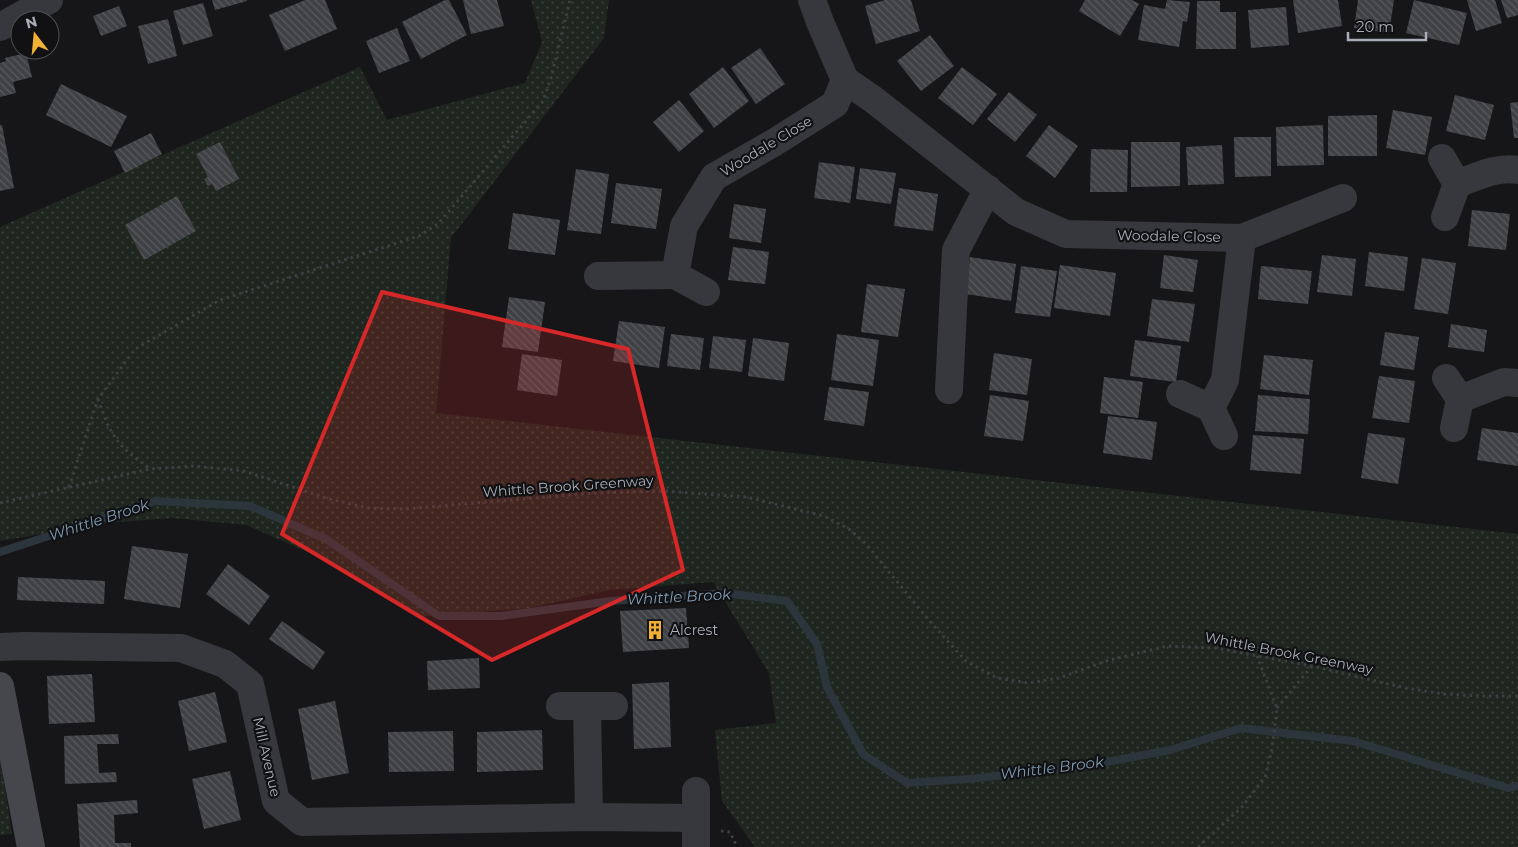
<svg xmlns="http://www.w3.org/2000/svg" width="1518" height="847" font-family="Montserrat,sans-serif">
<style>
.park{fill:url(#park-dots)}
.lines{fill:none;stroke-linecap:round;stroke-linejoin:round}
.stream{stroke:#2c353c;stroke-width:8}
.building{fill:url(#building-back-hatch)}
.path{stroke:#3d3f44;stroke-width:3;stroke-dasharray:2.5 4;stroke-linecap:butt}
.street{stroke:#37383d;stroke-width:28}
.secondary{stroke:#45474d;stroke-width:28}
.marked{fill:#d62828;fill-opacity:0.2;stroke:#d62828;stroke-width:4;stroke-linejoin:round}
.labels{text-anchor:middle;stroke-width:4.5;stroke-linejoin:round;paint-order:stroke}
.street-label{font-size:14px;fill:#a8adb8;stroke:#111113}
.poi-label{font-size:14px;fill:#a8adb8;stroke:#111113;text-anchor:start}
.water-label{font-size:15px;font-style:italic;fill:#7f9bb3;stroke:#111113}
</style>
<defs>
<pattern id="park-dots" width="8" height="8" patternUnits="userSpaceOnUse" patternTransform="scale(1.25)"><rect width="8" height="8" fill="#1e261f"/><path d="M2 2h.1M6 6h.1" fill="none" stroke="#3c433d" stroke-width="1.8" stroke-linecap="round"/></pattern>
<pattern id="building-back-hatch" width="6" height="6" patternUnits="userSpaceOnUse" patternTransform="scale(1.25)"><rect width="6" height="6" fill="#404145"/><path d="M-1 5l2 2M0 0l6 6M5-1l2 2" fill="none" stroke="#595a5e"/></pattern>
</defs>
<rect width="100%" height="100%" fill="#161618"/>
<g class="park">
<polygon points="531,0 609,0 604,38 451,238 436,413 1518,534 1518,847 755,847 722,801 715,730 776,723 769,673 713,582 609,590 530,608 416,617 328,561 246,525 172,518 107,523 0,541 0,227 360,67 387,120 525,83 542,42"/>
<polygon points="0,757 12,834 0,835"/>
</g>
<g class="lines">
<polyline class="stream" points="0,552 155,501 250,506 326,539 439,616 501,616 611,601 725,593 787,601 817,644 827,687 863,754 907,783 968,779 1081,767 1170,750 1241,728 1353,741 1508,788 1518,786"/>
</g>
<g class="building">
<polygon points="212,0 247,0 247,1 215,10"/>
<polygon points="305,0 325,0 337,29 285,51 269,15"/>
<polygon points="445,0 449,0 467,35 421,59 402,22"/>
<polygon points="463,0 497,0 504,26 471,34"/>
<polygon points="885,0 911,0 920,31 876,44 865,6"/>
<polygon points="1085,0 1132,0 1139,4 1120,36 1079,11"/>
<polygon points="1167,0 1190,2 1187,22 1183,21 1179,47 1138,40 1144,5 1165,9"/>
<polygon points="1293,0 1338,0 1342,26 1298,33"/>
<polygon points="1358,0 1394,0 1389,33 1354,28"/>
<polygon points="1414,0 1467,13 1459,45 1406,33"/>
<polygon points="1467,0 1495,0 1502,23 1476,31"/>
<polygon points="1501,0 1518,0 1518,15 1507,18"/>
<polygon points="1197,1 1220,1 1220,12 1236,12 1236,49 1196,49"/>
<polygon points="203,3 213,36 183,45 173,11"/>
<polygon points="119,6 127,26 101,36 93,16"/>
<polygon points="1286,7 1289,45 1251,48 1248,10"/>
<polygon points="168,19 177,56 148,64 138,26"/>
<polygon points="397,28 410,61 379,73 366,41"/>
<polygon points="930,35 954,66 921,91 897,61"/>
<polygon points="760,48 785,84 756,104 731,68"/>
<polygon points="26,53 32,77 13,82 16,93 0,97 0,63 6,61 5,58"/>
<polygon points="723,67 749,101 714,128 689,94"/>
<polygon points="962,67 997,94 973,125 938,98"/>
<polygon points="61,84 127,116 111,147 46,115"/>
<polygon points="1009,92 1037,115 1015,142 987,119"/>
<polygon points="1455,95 1494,105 1485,140 1446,131"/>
<polygon points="679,100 704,131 679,152 653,122"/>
<polygon points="1518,102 1518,138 1514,138 1510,103"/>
<polygon points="1393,110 1432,117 1425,155 1386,148"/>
<polygon points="1377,115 1377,156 1328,156 1328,116"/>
<polygon points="0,125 2,125 14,188 0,191"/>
<polygon points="1049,125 1078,146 1055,178 1026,156"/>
<polygon points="1323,125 1324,165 1277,166 1276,127"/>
<polygon points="151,133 162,154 125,173 114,151"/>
<polygon points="1234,137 1271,137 1271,176 1235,177"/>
<polygon points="220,142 239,179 216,191 212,184 208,186 204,179 208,177 196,154"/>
<polygon points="1131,142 1180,142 1180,186 1131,187"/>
<polygon points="1222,145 1224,184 1188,185 1186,147"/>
<polygon points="1091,149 1128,150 1127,192 1090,192"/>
<polygon points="819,162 855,167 850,203 814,198"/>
<polygon points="860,168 896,173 891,204 856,199"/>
<polygon points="576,169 609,174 601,234 567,230"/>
<polygon points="616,183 662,189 656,229 611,223"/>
<polygon points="899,188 938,194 933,231 894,226"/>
<polygon points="177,196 196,231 144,260 125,225"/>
<polygon points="734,204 766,209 761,243 729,238"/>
<polygon points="1472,210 1510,214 1506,250 1468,246"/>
<polygon points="513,213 560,220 555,255 508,249"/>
<polygon points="733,247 769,252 765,284 728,280"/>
<polygon points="1369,252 1408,257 1404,291 1365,286"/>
<polygon points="1164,255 1198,260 1193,292 1160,288"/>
<polygon points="1322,255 1356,259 1352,296 1317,292"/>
<polygon points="970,257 1016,264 1011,301 966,294"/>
<polygon points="1422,258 1456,263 1448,314 1414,309"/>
<polygon points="1060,265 1116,273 1110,316 1054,308"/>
<polygon points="1021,266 1057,271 1050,317 1015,313"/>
<polygon points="1261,266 1312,271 1308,304 1258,299"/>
<polygon points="867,284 905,289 898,337 861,332"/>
<polygon points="509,297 545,302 538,352 502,347"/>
<polygon points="1152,299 1195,304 1189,342 1147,336"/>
<polygon points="619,321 665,327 659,368 613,361"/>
<polygon points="1451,324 1487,330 1484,352 1448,347"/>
<polygon points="1385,332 1419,337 1414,370 1380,365"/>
<polygon points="671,334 704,338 700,370 667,366"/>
<polygon points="837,334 879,340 873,386 831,380"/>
<polygon points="713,336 746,340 742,372 709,368"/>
<polygon points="753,338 789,343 784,381 748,376"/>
<polygon points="1135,340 1181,346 1176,382 1130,376"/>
<polygon points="994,353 1032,359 1027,395 989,390"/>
<polygon points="522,354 562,360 557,396 517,390"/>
<polygon points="1264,355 1313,360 1309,395 1260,389"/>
<polygon points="1379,376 1415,381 1409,423 1372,418"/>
<polygon points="1104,377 1143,382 1138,418 1100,413"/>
<polygon points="829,387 869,392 864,426 824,420"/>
<polygon points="990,395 1029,401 1023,441 984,436"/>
<polygon points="1258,395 1310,399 1308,434 1255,431"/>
<polygon points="1108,416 1157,422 1152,460 1103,453"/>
<polygon points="1482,428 1518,433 1518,466 1477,460"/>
<polygon points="1368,433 1405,438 1398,484 1361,478"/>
<polygon points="1253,435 1304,439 1301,474 1250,470"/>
<polygon points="132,546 188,554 180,608 124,599"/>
<polygon points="228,564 270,596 249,625 206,594"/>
<polygon points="18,577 105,581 104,604 17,600"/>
<polygon points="686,608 689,648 623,652 620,611"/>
<polygon points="282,621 325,652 313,670 269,639"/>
<polygon points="479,658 480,688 428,690 427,661"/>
<polygon points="92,674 95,722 49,724 47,676"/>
<polygon points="669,682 671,747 634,749 632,684"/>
<polygon points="215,692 227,742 189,751 178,701"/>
<polygon points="335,701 349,773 312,780 298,709"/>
<polygon points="542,730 543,770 477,772 477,732"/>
<polygon points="453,731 454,771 389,772 388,732"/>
<polygon points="118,734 119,744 97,744 99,773 116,772 117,782 65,784 64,736"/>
<polygon points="230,771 241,820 204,829 192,779"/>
<polygon points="137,800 138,813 114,815 115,843 131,843 131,847 80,847 77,804"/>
</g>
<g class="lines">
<g class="path">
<path d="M98,399C111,437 117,445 149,468"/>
<polyline points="69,487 98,399 135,349 220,300 419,236 438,224 543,101 551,78 570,0"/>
<polyline points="0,503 150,469 195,466 244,471 329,499 367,508 405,509 593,493 664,491 746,497 824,516 849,529 866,544 932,624 966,661 997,678 1029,683 1059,678 1106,661 1167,646 1215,648 1312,666 1406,688 1443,694 1483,696 1518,696"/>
<polyline points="1277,708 1312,666"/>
<polyline points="721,831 730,832 737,847"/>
<polyline points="1198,847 1242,807 1265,777 1272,749 1277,708 1257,656"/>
</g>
<g class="street">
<polyline points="812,0 820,22 845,80 874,100 1016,212 1066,234 1242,238 1343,198"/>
<polyline points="0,27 49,0"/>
<path d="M1442,158L1457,184C1476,177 1497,166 1518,170"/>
<polyline points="1445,217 1457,184"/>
<polyline points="675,275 706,292"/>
<polyline points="598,276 675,275 684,226 714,177 775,142 835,104 845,80"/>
<polyline points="1446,378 1460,399 1504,382 1518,383"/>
<polyline points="949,390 956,250 988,189"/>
<polyline points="1180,394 1211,408"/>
<polyline points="1454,428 1460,399"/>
<polyline points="1224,436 1211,408 1225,380 1242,238"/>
<polyline points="0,647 24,646 181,648 225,664 250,684 276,801 302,822 589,817 696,818"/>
<polyline points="560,706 614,706"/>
<polyline points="587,706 589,817"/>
<polyline points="696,791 696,846"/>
</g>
<polyline class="secondary" points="0,686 31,847"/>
</g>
<path class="marked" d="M382,292L628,349L683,570L492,660L282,534Z"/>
<defs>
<g id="building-bare" transform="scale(1.5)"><path d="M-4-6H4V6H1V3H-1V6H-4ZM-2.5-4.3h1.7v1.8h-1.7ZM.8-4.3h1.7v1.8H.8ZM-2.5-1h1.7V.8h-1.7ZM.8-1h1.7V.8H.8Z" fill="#f2b134" stroke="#111113" stroke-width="2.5" paint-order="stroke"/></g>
</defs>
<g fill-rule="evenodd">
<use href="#building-bare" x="655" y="630"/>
</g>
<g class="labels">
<g class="street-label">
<text transform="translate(766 146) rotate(-31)" y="5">Woodale Close</text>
<text transform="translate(1169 236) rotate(1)" y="5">Woodale Close</text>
<text transform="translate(568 486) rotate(-4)" y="5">Whittle Brook Greenway</text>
<text transform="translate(1289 653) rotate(11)" y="5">Whittle Brook Greenway</text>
<text transform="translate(267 757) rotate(77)" y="5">Mill Avenue</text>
</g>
<g class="poi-label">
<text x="670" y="635">Alcrest</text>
</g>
<g class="water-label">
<text transform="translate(99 520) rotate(-18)" y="5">Whittle Brook</text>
<text transform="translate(679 597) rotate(-3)" y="5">Whittle Brook</text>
<text transform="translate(1052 768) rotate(-7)" y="5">Whittle Brook</text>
</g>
</g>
<g transform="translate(35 35) rotate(344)"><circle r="24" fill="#111113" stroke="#4d4f55"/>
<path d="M0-4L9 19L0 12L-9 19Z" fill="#f2b134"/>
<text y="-8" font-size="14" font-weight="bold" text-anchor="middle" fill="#a8adb8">N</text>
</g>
<path d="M1348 32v8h78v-8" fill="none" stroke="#a8adb8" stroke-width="2.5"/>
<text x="1356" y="32" font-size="15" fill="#a8adb8" stroke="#111113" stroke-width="4" paint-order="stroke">20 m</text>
</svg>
